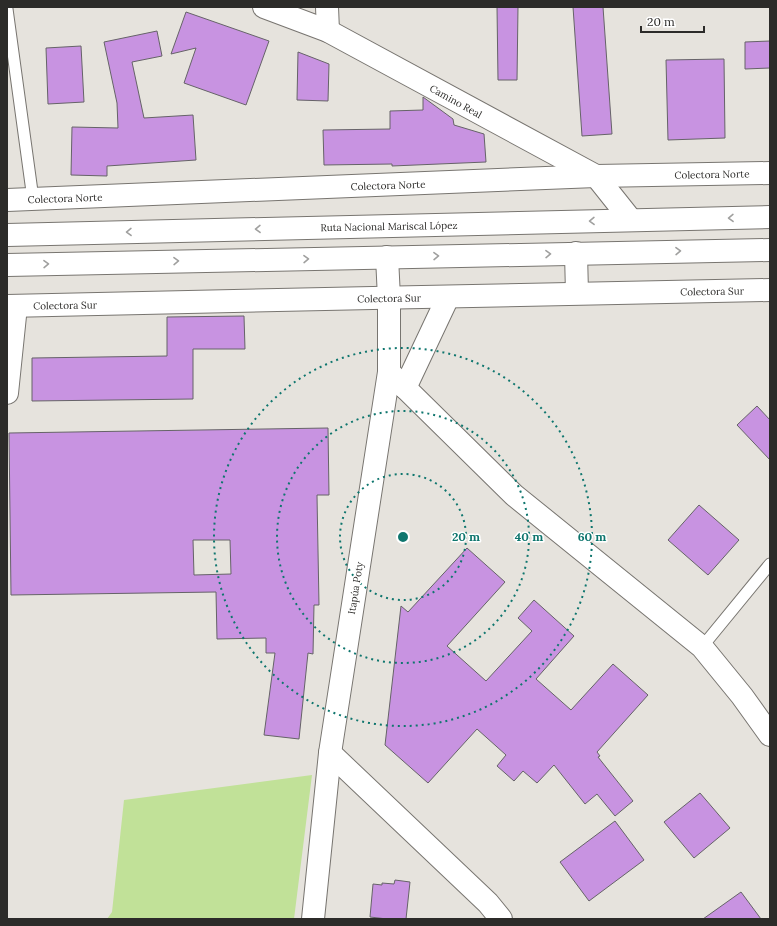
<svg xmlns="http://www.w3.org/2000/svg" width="777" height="926" font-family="Lora,serif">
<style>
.green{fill:#c1e198}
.building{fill:#c893e1;stroke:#666368;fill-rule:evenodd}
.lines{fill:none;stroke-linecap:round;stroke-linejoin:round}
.lane-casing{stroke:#787570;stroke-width:13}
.street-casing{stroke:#787570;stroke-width:24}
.highway-casing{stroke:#787570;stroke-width:24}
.lane{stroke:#fff;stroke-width:11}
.street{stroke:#fff;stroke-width:22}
.highway{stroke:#fff;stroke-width:22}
.oneway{stroke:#a0a09f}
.ring{fill:none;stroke:#0f766e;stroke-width:2;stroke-dasharray:2 4}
.labels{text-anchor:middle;stroke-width:3;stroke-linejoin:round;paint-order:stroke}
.street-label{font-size:10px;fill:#2c2b29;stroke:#fff}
.centre{fill:#0f766e;stroke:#fff;stroke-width:2}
.ring-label{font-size:12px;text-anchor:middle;font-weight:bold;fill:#0f766e;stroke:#fff;stroke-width:3;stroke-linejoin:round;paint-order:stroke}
</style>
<rect width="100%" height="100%" fill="#e6e3dd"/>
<polygon class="green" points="312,775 294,919 107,919 112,912 124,800"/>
<g class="building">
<polygon points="497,7 518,7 517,80 498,80"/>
<polygon points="573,7 603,7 612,134 582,136"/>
<polygon points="186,12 269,41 246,105 184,83 196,48 171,54"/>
<polygon points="157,31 162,56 132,62 144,118 193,115 196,160 107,166 107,176 71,175 72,127 118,128 117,103 104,42"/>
<polygon points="770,41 770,68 745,69 745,42"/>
<polygon points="81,46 84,102 48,104 46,48"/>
<polygon points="298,52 329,64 328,101 297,100"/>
<polygon points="724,59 725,138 668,140 666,60"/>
<polygon points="423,97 453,119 454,125 484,134 486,162 392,166 392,164 324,165 323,130 390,129 390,111 423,110"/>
<polygon points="244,316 245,349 193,349 193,399 32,401 32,358 167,356 167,317"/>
<polygon points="757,406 770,420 770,460 737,425"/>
<path d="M328,428L329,495H317L319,605H314L313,654L308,653L299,739L264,735L275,653H266V638L217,639L216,592L11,595L9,433ZM193,540H230L231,574L194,575Z"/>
<polygon points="699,505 739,540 708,575 668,540"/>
<polygon points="467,548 505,582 447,646 486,681 532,631 518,618 534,600 574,636 536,679 571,710 613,664 648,695 597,752 600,756 598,757 633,801 615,816 597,794 585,804 554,765 537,783 523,771 514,781 497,766 506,755 477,729 428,783 385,745 401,606 408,612"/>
<polygon points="700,793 730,828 694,858 664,822"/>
<polygon points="615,821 644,860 589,901 560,862"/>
<polygon points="395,880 410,882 406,919 387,919 370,917 373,884 382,885 382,883 394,884"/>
<polygon points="741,892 761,919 703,919"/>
</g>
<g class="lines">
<g class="lane-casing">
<g id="lane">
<polyline points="7,9 33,199"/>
<polyline points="702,647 770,564"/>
</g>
</g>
<g class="street-casing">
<g id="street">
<polyline points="264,7 328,31 596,176 631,220"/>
<polyline points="327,7 328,31"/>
<polyline points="7,200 596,176 770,173"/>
<polyline points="576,253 577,293"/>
<path d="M7,306C261,301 516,294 770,290"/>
<polyline points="389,372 514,495 702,647 742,696 770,735"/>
<polyline points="405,388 448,297"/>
<polyline points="7,393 16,306"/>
<polyline points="330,753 488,903 501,919"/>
<polyline points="313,919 330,753 389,372 389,298 387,257"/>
</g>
</g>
<g class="highway-casing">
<g id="highway">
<polyline points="7,235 770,217"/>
<polyline points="7,265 770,250"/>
</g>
</g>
<use href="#lane" class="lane"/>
<use href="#street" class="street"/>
<use href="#highway" class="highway"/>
</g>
<defs><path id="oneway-chevron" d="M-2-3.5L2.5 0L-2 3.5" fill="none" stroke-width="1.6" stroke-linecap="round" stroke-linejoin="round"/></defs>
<g class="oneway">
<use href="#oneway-chevron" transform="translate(731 218) rotate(179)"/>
<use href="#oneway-chevron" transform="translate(592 221) rotate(179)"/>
<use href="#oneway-chevron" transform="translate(258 229) rotate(179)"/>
<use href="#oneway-chevron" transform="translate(129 232) rotate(179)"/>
<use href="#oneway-chevron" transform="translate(678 251) rotate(-1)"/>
<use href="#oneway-chevron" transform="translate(548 254) rotate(-1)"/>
<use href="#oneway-chevron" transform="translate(436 256) rotate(-1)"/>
<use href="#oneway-chevron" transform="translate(306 259) rotate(-1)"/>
<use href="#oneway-chevron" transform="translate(176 261) rotate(-1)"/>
<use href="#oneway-chevron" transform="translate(46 264) rotate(-1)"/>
</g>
<g class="ring">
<circle cx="403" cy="537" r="63"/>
<circle cx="403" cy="537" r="126"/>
<circle cx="403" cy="537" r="189"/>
</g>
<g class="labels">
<g class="street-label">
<text transform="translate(456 101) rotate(29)" y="4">Camino Real</text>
<text transform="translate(712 174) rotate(-1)" y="4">Colectora Norte</text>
<text transform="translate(388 185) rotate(-2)" y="4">Colectora Norte</text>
<text transform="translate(65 198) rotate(-2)" y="4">Colectora Norte</text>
<text transform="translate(389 226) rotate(-1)" y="4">Ruta Nacional Mariscal López</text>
<text transform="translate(712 291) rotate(-1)" y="4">Colectora Sur</text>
<text transform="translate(389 298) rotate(-1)" y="4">Colectora Sur</text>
<text transform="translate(65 305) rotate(-1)" y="4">Colectora Sur</text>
<text transform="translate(355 588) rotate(-81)" y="4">Itapúa Poty</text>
</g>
</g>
<circle cx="403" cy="537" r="6" class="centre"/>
<g class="ring-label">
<text x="466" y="541">20 m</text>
<text x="529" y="541">40 m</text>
<text x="592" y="541">60 m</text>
</g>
<rect width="777" height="926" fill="none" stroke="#2c2b29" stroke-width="16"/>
<path d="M641 26v6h63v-6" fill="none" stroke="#2c2b29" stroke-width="2"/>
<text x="647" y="26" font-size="12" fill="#2c2b29" stroke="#ffffff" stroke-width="3" paint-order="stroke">20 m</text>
</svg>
